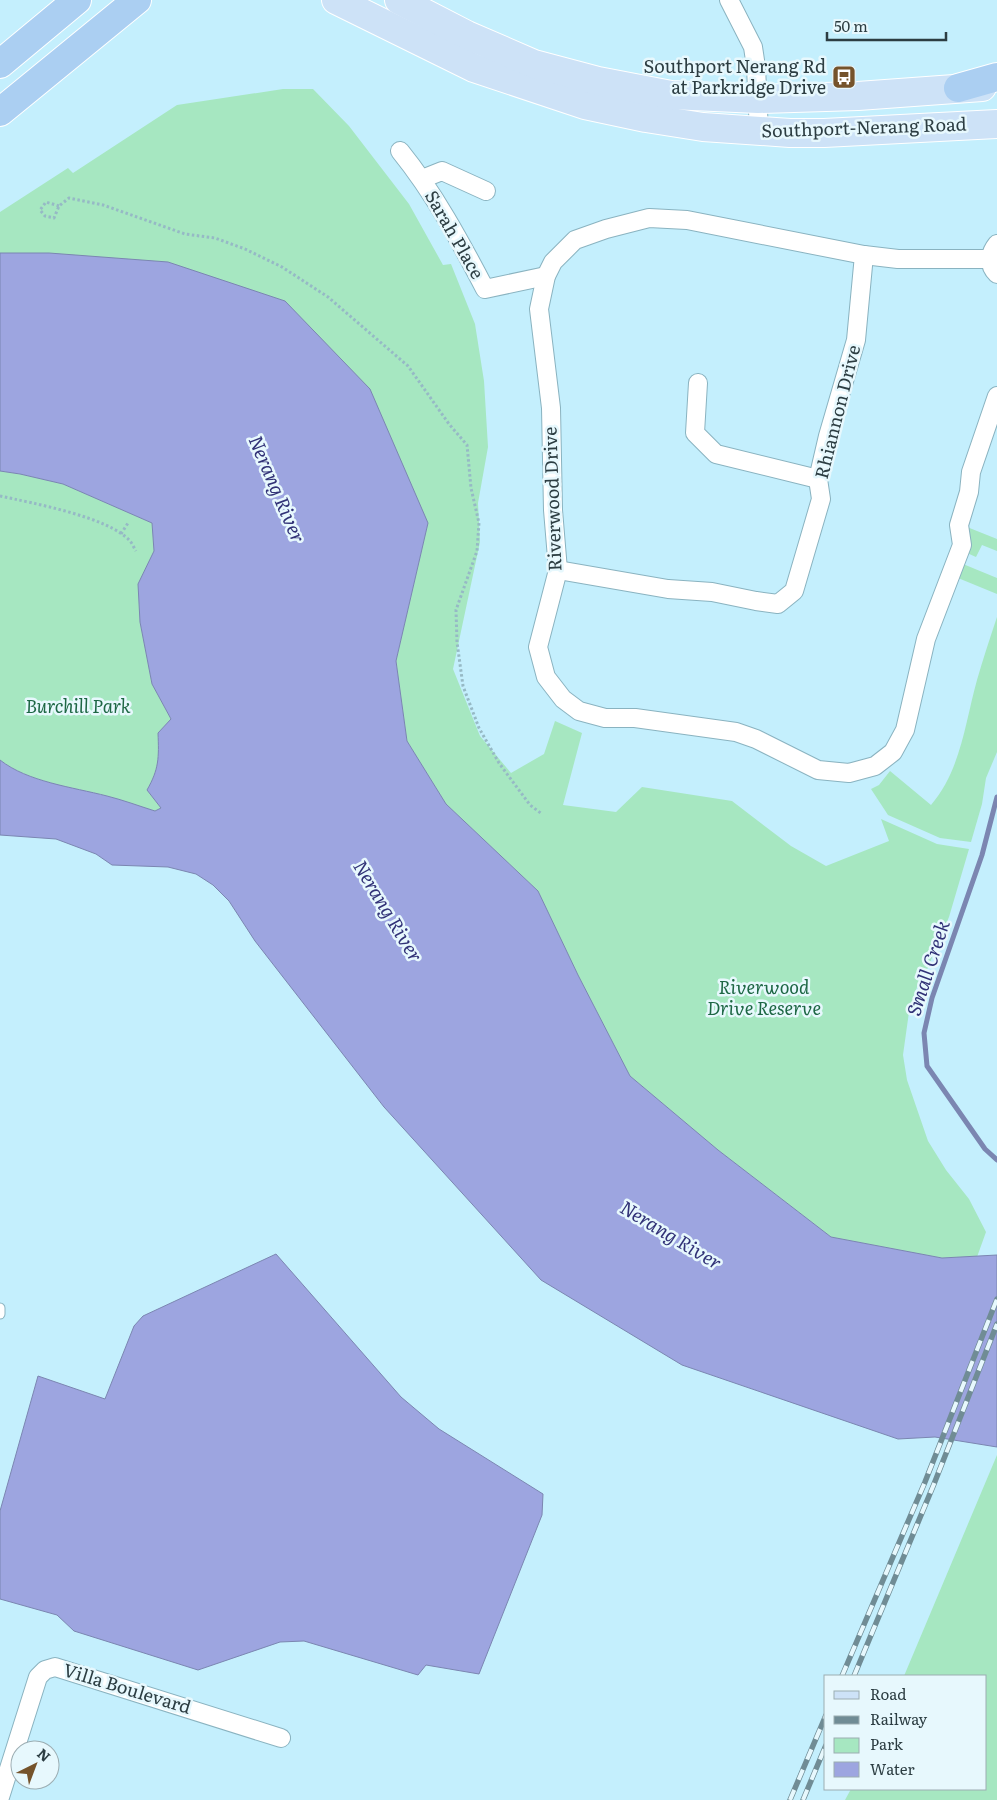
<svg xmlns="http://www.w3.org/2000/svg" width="997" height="1800" font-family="Literata,serif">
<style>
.green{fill:#a6e7c1}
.water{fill:#9da5e0;stroke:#7b86b1}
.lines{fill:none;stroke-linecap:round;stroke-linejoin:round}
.stream{stroke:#7b86b1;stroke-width:5}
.lane-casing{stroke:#8ab3c0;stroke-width:11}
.street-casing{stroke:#8ab3c0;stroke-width:20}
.primary-casing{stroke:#fff;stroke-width:30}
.highway-casing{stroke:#fff;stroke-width:30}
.path{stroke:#96b9c5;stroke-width:3;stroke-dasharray:2.5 2.5;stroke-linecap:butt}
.lane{stroke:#fff;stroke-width:9}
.street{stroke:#fff;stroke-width:18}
.primary{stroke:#cde2f7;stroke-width:28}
.highway{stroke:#abcff2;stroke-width:28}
.rail-casing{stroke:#708c95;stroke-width:5.5}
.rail{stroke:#e7f8fd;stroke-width:4;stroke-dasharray:11;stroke-linecap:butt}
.labels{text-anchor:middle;stroke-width:5;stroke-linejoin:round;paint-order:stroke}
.poi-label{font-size:18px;fill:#2c3d42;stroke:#e7f8fd;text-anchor:end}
.street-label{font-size:18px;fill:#2c3d42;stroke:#e7f8fd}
.park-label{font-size:18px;font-style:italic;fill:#1d6744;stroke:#e7f8fd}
.water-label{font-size:19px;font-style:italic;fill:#313277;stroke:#e7f8fd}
</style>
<rect width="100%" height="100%" fill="#c4effd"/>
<g class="green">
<polygon points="283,89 313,89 349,126 409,204 443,265 451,264 475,324 484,381 488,447 478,503 480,542 453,669 480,736 511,773 544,754 555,721 582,733 563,805 616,812 642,787 732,801 791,846 826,866 889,841 881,819 937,844 969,849 949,917 926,972 919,981 909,1012 903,1055 907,1080 928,1141 946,1170 969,1199 986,1232 977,1257 942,1258 831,1237 718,1150 630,1076 578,975 538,891 446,804 407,741 396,661 428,523 49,253 0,253 0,212 68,168 73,173 177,105"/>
<path d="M0,471L20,474L63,484L152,523L154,551L138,584L140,622L152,684L171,719L158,733C159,758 159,769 147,790L161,808L155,811C139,806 123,800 107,796C72,787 29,782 0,760Z"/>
<polygon points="967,527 997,539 997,551 982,545 976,557 967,553"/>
<polygon points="963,564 997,578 997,594 958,578"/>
<path d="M997,617V752L986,778L982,804L971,842L940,838L888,815L871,789L879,785L890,771L931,805C961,770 965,723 977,680C983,659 990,638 997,617Z"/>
<polygon points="997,1455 997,1800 845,1800 851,1789 986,1789 986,1676 904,1676"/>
</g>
<g class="water">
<path d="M0,253H49L168,262L285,301L370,389L428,523L396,661L407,741L446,804L538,891L578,975L630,1076L718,1150L831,1237L942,1258L997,1255V1447L935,1437L898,1439L682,1365L541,1280L384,1107L255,941L229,901L213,885L196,874L168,867L112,865L96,854L56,839L0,835V760C28,782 72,787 107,796C123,800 139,806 155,811L161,808L147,790C159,769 159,758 158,733L171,719L152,684L140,622L138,584L154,551L152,523L63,484L20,474L0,471Z"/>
<polygon points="276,1254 401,1397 439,1429 543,1494 542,1515 479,1674 426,1665 418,1675 304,1641 280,1642 198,1670 74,1631 57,1615 0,1599 0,1511 38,1376 105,1399 134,1326 143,1316"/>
</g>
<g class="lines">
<polyline class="stream" points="997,797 982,855 932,998 924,1033 927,1066 985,1149 997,1160"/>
<g class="lane-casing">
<polyline id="lane" points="0,1308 0,1314"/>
</g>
<g class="street-casing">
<g id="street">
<polyline points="729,0 753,47 756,67 759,132"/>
<path d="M400,151C434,193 460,241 485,289L546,276"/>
<polyline points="422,179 442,171 486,191"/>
<path d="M997,244C989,254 988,265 997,274"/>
<polyline points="990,259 898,259 864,255 687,220 649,218 606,229 575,240 553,262 546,276 539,309 551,408 553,510 558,570 538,647 546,677 563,699 579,711 605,718 635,718 736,732 756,739 818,770 849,773 875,766 893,752 905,730 926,639 962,545 959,525 969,492 971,472 997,396"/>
<polyline points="698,383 695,433 716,454 818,479"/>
<polyline points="558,570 668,589 712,592 756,601 778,604 794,591 821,499 818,479 828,436 856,340 864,255"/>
<polyline points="0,1797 38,1677 45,1670 55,1667 281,1738"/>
</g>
</g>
<g class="primary-casing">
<g id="primary">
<polyline points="336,0 474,68 585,105 646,118 703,127 790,133 824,133 997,124"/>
<polyline points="399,0 467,35 534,64 598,81 671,95 758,99 858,96 982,87"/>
</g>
</g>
<g class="highway-casing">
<g id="highway">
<polyline points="0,64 77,0"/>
<polyline points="958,88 997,77"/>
<polyline points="0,112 137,0"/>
</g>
</g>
<g class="path">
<polyline points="59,206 46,202 40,210 45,216 54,218 59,206 69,198 103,205 185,234 215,238 245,249 282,267 328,297 408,366 449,424 467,445 471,488 479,523 477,551 456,610 457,642 463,686 479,728 499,763 530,805 542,814"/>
<path d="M0,496C32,503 109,517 130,541C132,543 134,548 136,551"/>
<polyline points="121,534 128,523"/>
</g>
<use href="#lane" class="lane"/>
<use href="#street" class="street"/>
<use href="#primary" class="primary"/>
<use href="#highway" class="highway"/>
<g class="rail-casing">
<g id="rail">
<polyline points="842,1676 925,1482 997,1299"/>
<polyline points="854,1676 934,1484 997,1324"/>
<polyline points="790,1800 826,1715"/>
<polyline points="803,1800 826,1745"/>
</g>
</g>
<use href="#rail" class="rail"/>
</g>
<defs>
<g id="bus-square" transform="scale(1.25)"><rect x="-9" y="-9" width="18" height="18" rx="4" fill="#75532b" stroke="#e7f8fd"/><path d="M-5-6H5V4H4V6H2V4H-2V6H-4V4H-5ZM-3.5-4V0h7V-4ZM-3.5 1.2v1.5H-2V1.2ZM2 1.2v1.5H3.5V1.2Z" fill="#fff"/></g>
</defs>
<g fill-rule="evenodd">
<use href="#bus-square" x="844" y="77"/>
</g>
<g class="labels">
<g class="poi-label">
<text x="826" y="73">Southport Nerang Rd<tspan x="826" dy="21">at Parkridge Drive</tspan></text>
</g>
<g class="street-label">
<text transform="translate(864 128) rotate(-2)" y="6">Southport-Nerang Road</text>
<text transform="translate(454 235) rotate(60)" y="6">Sarah Place</text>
<text transform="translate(838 412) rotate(-76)" y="6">Rhiannon Drive</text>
<text transform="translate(553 499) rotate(-92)" y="6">Riverwood Drive</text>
<text transform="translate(127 1689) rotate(17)" y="6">Villa Boulevard</text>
</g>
<g class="park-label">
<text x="78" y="713">Burchill Park</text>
<text x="764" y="994">Riverwood<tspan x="764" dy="21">Drive Reserve</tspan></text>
</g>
<g class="water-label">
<text transform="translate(277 489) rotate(67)" y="7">Nerang River</text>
<text transform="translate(388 911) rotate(59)" y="7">Nerang River</text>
<text transform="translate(928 968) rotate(-72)" y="7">Small Creek</text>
<text transform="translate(671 1235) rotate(31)" y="7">Nerang River</text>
</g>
</g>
<rect x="824" y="1675" width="162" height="115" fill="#e7f8fd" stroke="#9cadb2"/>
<rect x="834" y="1691" width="25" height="8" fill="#cde2f7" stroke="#9cadb2"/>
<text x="870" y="1700" font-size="15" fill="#2c3d42">Road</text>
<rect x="834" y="1716" width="25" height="8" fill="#708c95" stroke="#9cadb2"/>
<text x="870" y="1725" font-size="15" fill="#2c3d42">Railway</text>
<rect x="834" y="1738" width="25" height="15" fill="#a6e7c1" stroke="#9cadb2"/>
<text x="870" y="1750" font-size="15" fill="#2c3d42">Park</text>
<rect x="834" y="1762" width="25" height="15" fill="#9da5e0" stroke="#9cadb2"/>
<text x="870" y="1775" font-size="15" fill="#2c3d42">Water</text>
<g transform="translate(35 1765) rotate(42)"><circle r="24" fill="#e7f8fd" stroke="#9cadb2"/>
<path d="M0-4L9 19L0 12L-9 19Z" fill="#75532b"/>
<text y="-8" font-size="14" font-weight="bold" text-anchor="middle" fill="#2c3d42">N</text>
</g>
<path d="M827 32v8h119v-8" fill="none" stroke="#2c3d42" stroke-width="2.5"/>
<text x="834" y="32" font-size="15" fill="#2c3d42" stroke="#e7f8fd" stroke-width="4" paint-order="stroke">50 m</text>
</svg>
